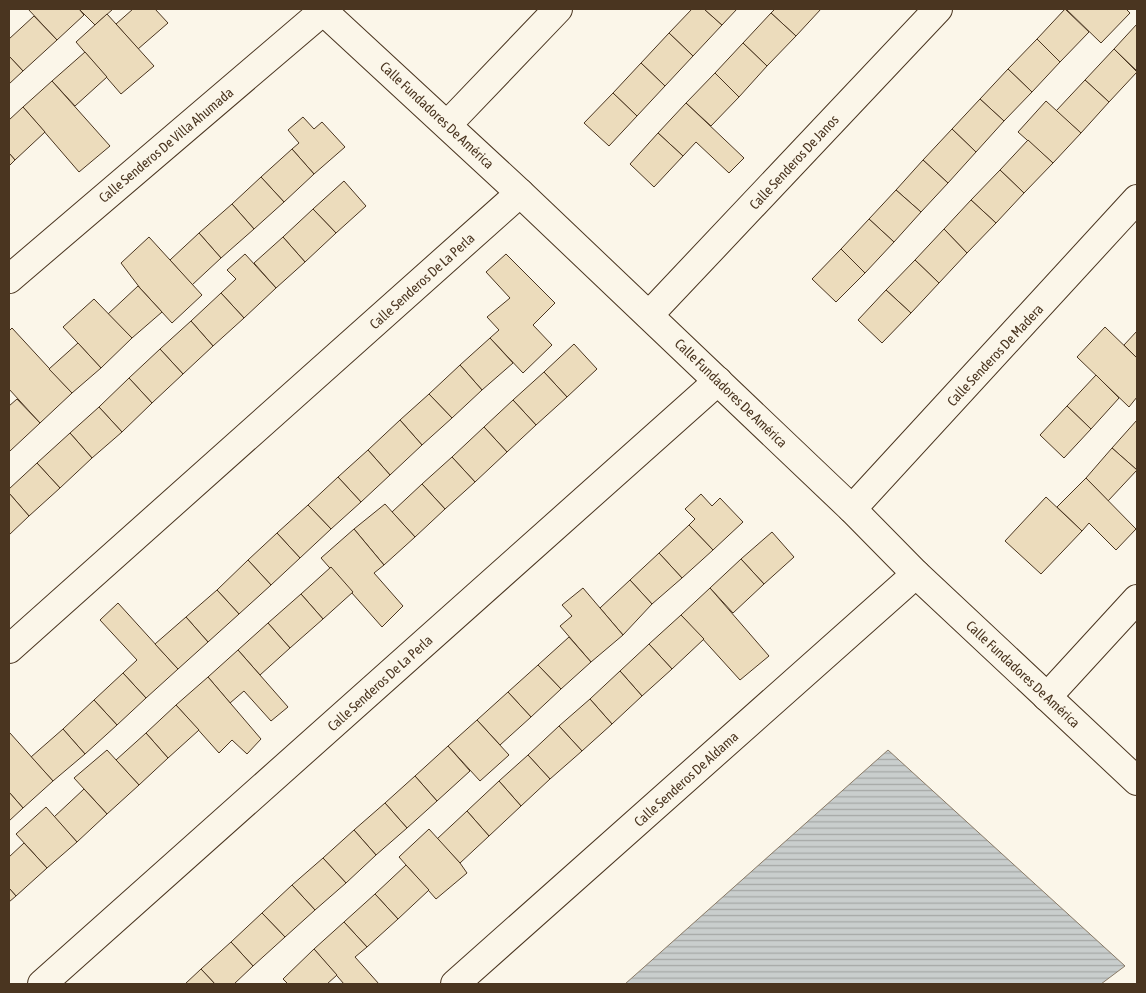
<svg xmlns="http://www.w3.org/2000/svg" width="1146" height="993" font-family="'Asap Condensed',sans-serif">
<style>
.water{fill:url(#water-rules);stroke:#887966}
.building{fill:#ecdcbc;stroke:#4a3520}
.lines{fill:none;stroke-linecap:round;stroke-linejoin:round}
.minor-casing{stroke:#4a3520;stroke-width:30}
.minor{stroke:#fbf6e9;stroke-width:28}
.labels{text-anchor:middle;stroke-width:4;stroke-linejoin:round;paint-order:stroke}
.street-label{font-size:14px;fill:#4a3520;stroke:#fbf6e9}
</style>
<defs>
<pattern id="water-rules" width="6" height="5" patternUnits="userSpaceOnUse" patternTransform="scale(1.25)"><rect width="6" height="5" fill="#c9cecd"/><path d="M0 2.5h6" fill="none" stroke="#a5a8a6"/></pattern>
</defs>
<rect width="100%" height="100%" fill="#fbf6e9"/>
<polygon class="water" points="888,750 1125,966 1101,984 625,984"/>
<g class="building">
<polygon points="28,9 79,9 84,15 57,40"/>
<polygon points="79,9 113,9 95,25"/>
<polygon points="133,9 155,9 168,23 138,49 116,24"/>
<polygon points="692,9 704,9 722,25 693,56 669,33"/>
<polygon points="704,9 737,9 722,25"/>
<polygon points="775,9 821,9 796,36 771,13"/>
<polygon points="1065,9 1089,32 1060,62 1037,39"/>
<polygon points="1066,9 1126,9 1130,13 1101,43"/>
<polygon points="771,13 796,36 767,66 743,43"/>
<polygon points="107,14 154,66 121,94 76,42"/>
<polygon points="34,16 57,40 23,71 9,56 9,39"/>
<polygon points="1137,24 1137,71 1114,49"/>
<polygon points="669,33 693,56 665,86 641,63"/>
<polygon points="1037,39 1060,62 1032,92 1008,69"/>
<polygon points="743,43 767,66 739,97 715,73"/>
<polygon points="1114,49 1137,72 1109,102 1085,80"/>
<polygon points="85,52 107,77 75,106 52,81"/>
<polygon points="9,56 23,71 9,84"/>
<polygon points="641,63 665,86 637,116 613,93"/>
<polygon points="1008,69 1032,92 1004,121 980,99"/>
<polygon points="715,73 739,97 711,126 686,103"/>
<polygon points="1085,80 1109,102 1081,133 1056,111"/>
<polygon points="52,81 110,146 79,172 23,107"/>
<polygon points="613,93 637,116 609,146 584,123"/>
<polygon points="980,99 1004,121 976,152 952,129"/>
<polygon points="1046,101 1081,133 1053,163 1018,132"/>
<polygon points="686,103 744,158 729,173 696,142 683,156 658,133"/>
<polygon points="23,107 45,132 15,160 9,153 9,120"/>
<polygon points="303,117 314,129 322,122 345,147 314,174 292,149 299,143 288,130"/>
<polygon points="952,129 976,152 948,183 923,160"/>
<polygon points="658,133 683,156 654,187 630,164"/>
<polygon points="1028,140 1053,163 1024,193 1000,170"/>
<polygon points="292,149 314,174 284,202 261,177"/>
<polygon points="9,153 15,160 9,166"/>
<polygon points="923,160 948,183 921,212 896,190"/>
<polygon points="1000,170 1024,193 996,223 971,200"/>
<polygon points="261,177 284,202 254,229 232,204"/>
<polygon points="344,181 366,206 336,233 313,209"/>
<polygon points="896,190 921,212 894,242 869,219"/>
<polygon points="971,200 996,223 967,253 944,229"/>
<polygon points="232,204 254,229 221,258 199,233"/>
<polygon points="313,209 336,233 305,262 283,237"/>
<polygon points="869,219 894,242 865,273 841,249"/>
<polygon points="944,229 967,253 939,283 915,260"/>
<polygon points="199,233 221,258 192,285 170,260"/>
<polygon points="149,237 202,295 172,323 140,288 121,263"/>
<polygon points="283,237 305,262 276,288 254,263"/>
<polygon points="841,249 865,273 836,302 812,279"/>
<polygon points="245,254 276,288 244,318 221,293 236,279 227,270"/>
<polygon points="506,254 555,303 533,325 552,345 523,373 490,338 499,330 487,317 510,298 486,272"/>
<polygon points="915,260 939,283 911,313 886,290"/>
<polygon points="138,286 162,312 132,338 108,314"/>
<polygon points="886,290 911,313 882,343 858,320"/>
<polygon points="221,293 244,318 213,346 191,321"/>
<polygon points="94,299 132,338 101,368 63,327"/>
<polygon points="191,321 213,346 183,374 160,349"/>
<polygon points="1105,327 1137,358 1137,397 1129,407 1077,357"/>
<polygon points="12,328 72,393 40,423 9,389 9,331"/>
<polygon points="1137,331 1137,358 1124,345"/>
<polygon points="490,338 513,363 482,390 460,365"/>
<polygon points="78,343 101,368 72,393 49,369"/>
<polygon points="574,344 597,369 567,397 544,372"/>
<polygon points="160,349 183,374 152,403 129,378"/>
<polygon points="460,365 482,390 452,418 429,394"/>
<polygon points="544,372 567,397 536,425 513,400"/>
<polygon points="1096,375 1119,398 1091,429 1067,406"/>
<polygon points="129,378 152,403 122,432 99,407"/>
<polygon points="429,394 452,418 422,445 400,420"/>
<polygon points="17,399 40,423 10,451 9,449 9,406"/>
<polygon points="513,400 536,425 507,452 484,427"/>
<polygon points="1067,406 1091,429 1064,458 1040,435"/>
<polygon points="99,407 122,432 92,458 70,433"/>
<polygon points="400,420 422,445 390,475 368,450"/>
<polygon points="1137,420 1137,470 1112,448"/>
<polygon points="484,427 507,452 475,482 452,457"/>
<polygon points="70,433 92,458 60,488 37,463"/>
<polygon points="1112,448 1137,470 1108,501 1086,478"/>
<polygon points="368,450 390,475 361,502 338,477"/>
<polygon points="452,457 475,482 445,509 422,484"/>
<polygon points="37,463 60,488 29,516 9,493 9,489"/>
<polygon points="338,477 361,502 331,529 308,505"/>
<polygon points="1086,478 1136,529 1116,550 1089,523 1082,531 1057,507"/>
<polygon points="422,484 445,509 415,537 392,512"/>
<polygon points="9,493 29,516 9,535"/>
<polygon points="701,494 712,506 720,498 743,522 713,550 689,525 695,519 685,509"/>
<polygon points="1046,497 1082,531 1041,574 1005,541"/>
<polygon points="385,504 415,537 384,565 354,529"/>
<polygon points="308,505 331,529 300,558 277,533"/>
<polygon points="689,525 713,550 682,578 659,553"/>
<polygon points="354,529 384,565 374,573 403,606 382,627 321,558"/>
<polygon points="772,532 794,557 764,584 741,559"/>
<polygon points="277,533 300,558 271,585 248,560"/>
<polygon points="659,553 682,578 652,604 630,580"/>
<polygon points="741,559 764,584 733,613 710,588"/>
<polygon points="248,560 271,585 239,614 217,590"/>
<polygon points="331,567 353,592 323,619 301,594"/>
<polygon points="630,580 652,604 623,635 600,608"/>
<polygon points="583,588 623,635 591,662 560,626 572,616 562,605"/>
<polygon points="710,588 769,656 740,680 681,615"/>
<polygon points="217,590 239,614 208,642 186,617"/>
<polygon points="301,594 323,619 290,648 268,623"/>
<polygon points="118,603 178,669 146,698 123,673 137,660 100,620"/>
<polygon points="681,615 704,639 672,669 649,644"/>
<polygon points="186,617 208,642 178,669 155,644"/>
<polygon points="268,623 290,648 260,675 238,650"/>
<polygon points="569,637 591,662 561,689 538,665"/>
<polygon points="649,644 672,669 642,696 620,671"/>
<polygon points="238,650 288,707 271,721 244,691 230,703 208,677"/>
<polygon points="538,665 561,689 531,717 508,692"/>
<polygon points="620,671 642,696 612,724 590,699"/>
<polygon points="123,673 146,698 117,725 94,700"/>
<polygon points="208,677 261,739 247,754 232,740 219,753 176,705"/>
<polygon points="508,692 531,717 500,745 477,720"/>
<polygon points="590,699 612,724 582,751 559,726"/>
<polygon points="94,700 117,725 85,754 63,729"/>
<polygon points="176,705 199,730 168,758 146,733"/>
<polygon points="477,720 509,755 480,781 448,746"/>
<polygon points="559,726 582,751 550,779 528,755"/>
<polygon points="63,729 85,754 53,781 31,757"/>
<polygon points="10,733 53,781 23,808 9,792 9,734"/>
<polygon points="146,733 168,758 139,785 116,760"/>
<polygon points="448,746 470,771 437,801 415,776"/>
<polygon points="107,750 139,785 107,814 74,778"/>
<polygon points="528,755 550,779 521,806 499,781"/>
<polygon points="415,776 437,801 407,828 385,803"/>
<polygon points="499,781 521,806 489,836 467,811"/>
<polygon points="84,789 107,814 77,842 54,817"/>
<polygon points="9,792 23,808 9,821"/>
<polygon points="385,803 407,828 376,855 354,830"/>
<polygon points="46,807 77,842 47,868 16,834"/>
<polygon points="467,811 489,836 460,863 437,839"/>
<polygon points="429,829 460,863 467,873 436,899 399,857"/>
<polygon points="354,830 376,855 346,883 323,858"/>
<polygon points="24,843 47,868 16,896 9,888 9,857"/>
<polygon points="323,858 346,883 315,910 292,885"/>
<polygon points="406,865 429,890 398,919 375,894"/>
<polygon points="292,885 315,910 285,937 262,913"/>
<polygon points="9,888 16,896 9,902"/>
<polygon points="375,894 398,919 367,947 344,922"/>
<polygon points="262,913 285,937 253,966 231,942"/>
<polygon points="344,922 367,947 355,957 379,984 344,984 314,949"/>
<polygon points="231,942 253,966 234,984 215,984 201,969"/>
<polygon points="314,949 337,975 327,984 288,984 283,979"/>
<polygon points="201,969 215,984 185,984"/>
</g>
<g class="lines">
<g class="minor-casing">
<g id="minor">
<polyline points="321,9 520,193 852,509 916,574 1137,781"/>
<polyline points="448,124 558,9"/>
<polyline points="9,279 323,11"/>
<polyline points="649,315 938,9"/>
<polyline points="852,509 1137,199"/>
<polyline points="9,649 520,193"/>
<polyline points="1047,697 1137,599"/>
<polyline points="42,984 718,381"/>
<polyline points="455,984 916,574"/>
</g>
</g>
<use href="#minor" class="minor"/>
</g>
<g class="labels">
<g class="street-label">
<text transform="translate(437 115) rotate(43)" y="5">Calle Fundadores De América</text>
<text transform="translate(166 145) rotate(-40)" y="5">Calle Senderos De Villa Ahumada</text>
<text transform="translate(794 162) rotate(-47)" y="5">Calle Senderos De Janos</text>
<text transform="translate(422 281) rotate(-42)" y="5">Calle Senderos De La Perla</text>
<text transform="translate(995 355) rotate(-47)" y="5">Calle Senderos De Madera</text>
<text transform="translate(731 393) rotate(44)" y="5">Calle Fundadores De América</text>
<text transform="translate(1023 674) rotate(43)" y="5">Calle Fundadores De América</text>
<text transform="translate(380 683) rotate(-42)" y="5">Calle Senderos De La Perla</text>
<text transform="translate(686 779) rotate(-42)" y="5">Calle Senderos De Aldama</text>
</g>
</g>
<rect width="1146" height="993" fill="none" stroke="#4a3520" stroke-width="20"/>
</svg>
